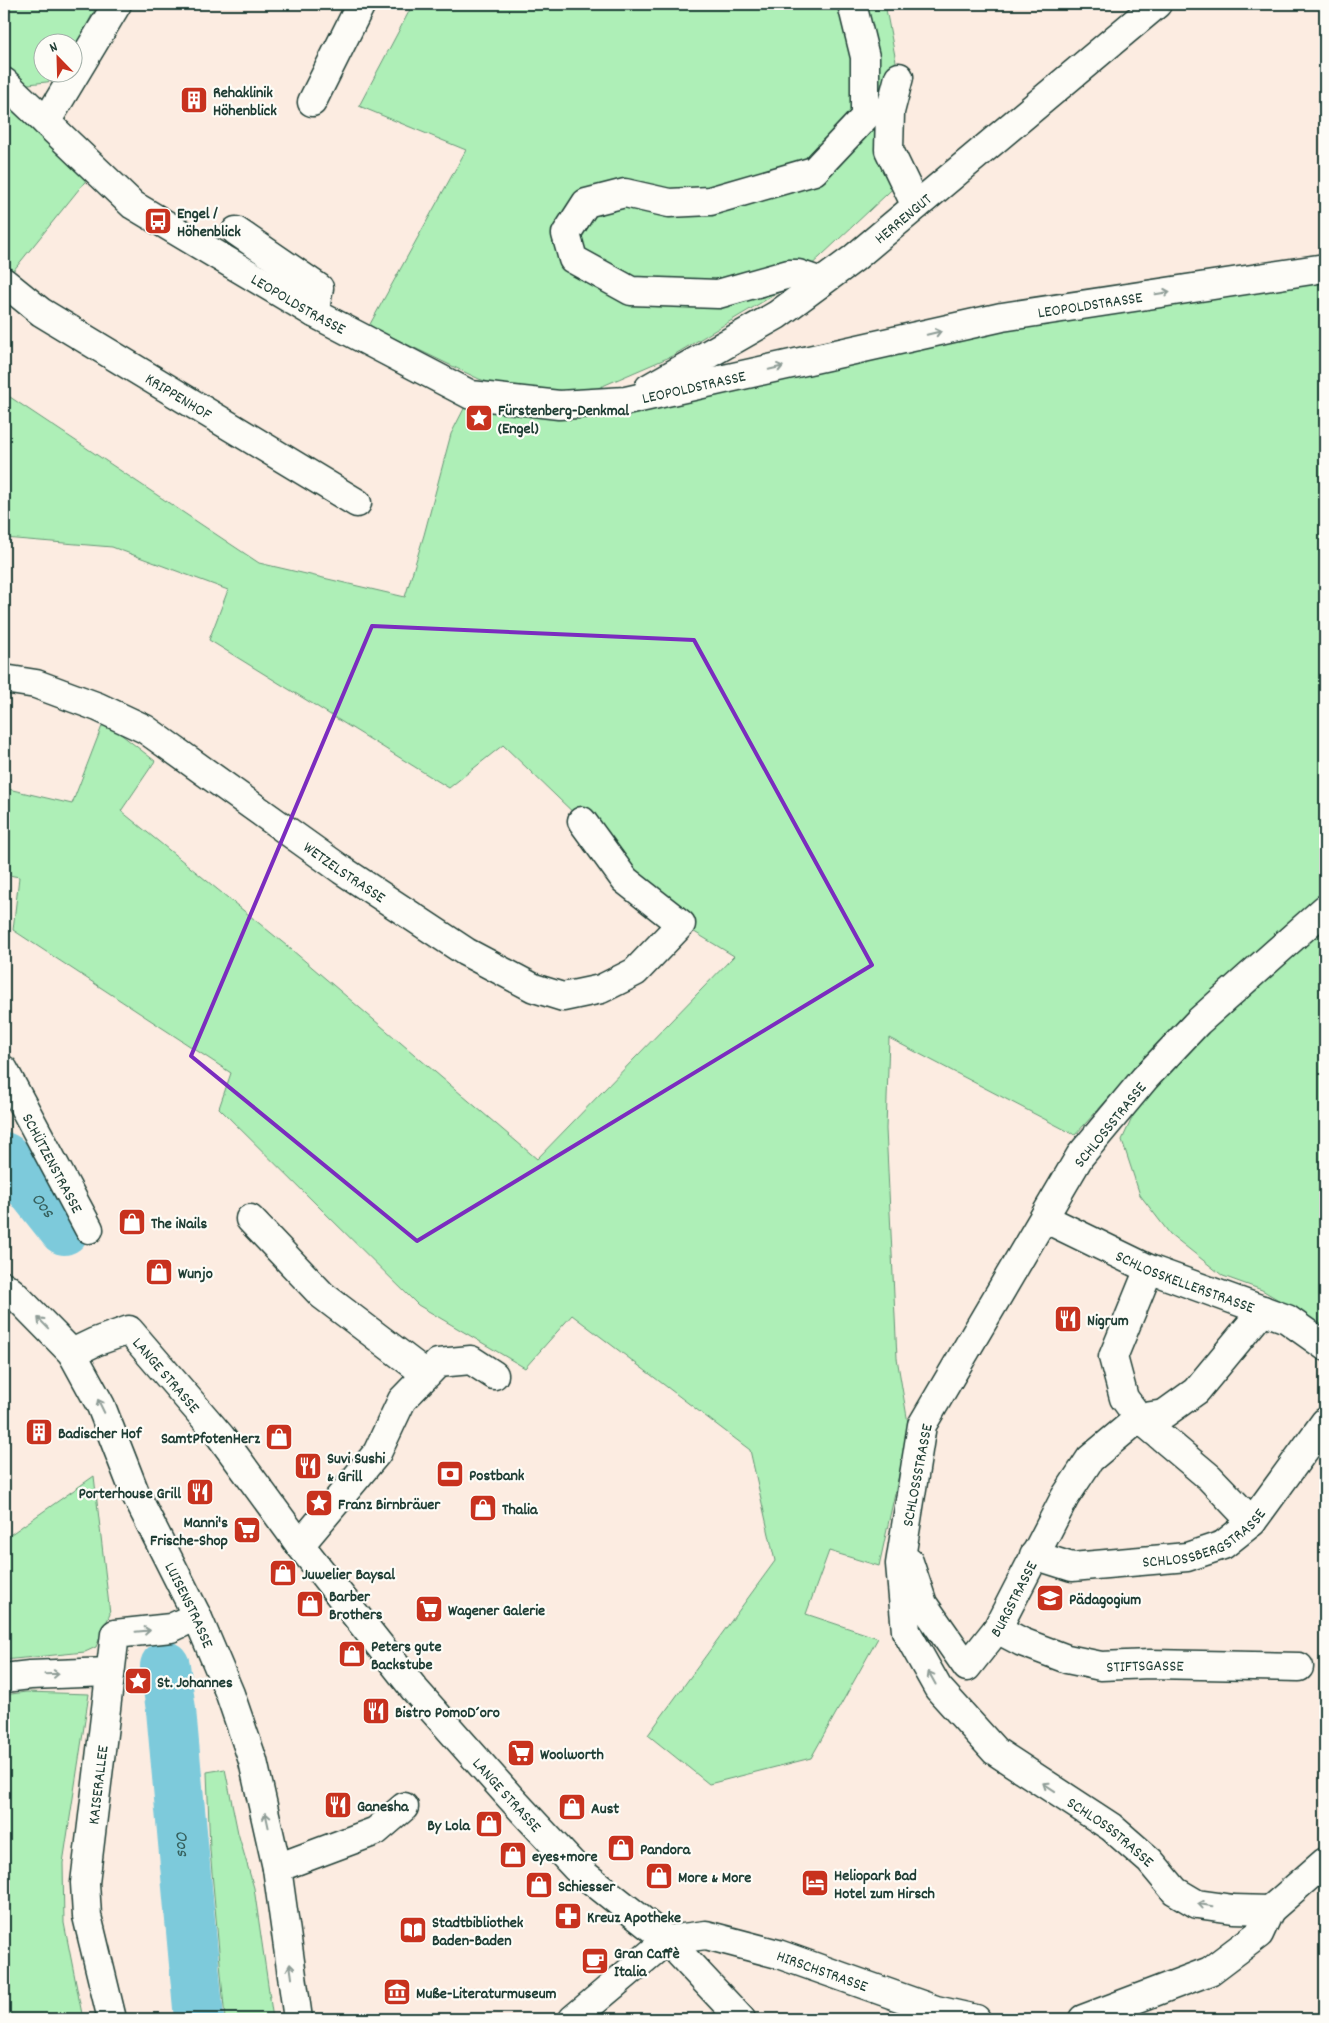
<svg xmlns="http://www.w3.org/2000/svg" width="1329" height="2023" font-family="Dekko,sans-serif">
<style>
.green{fill:#aeefb7;stroke:#669676}
.lines{fill:none;stroke-linecap:round;stroke-linejoin:round}
.river{stroke:#7dcadb;stroke-width:50}
.minor-casing{stroke:#1f3d34;stroke-width:31}
.minor{stroke:#fdfcf7;stroke-width:28}
.oneway{stroke:#8e9c96}
.marked{fill:none;stroke:#7b2cbf;stroke-width:4;stroke-linejoin:round}
.labels{text-anchor:middle;stroke-width:4.5;stroke-linejoin:round;paint-order:stroke}
.poi-label{font-size:16px;font-weight:bold;fill:#1f3d34;stroke:#fdfcf7;text-anchor:start}
.street-label{font-size:16px;fill:#1f3d34;stroke:#fdfcf7}
.water-label{font-size:18px;font-style:italic;fill:#36605e;stroke:#fdfcf7}
</style>
<rect width="100%" height="100%" fill="#fcece1"/>
<filter id="ink" filterUnits="userSpaceOnUse"><feTurbulence type="fractalNoise" baseFrequency=".02" numOctaves="2"/><feDisplacementMap in="SourceGraphic" scale="10" xChannelSelector="R" yChannelSelector="G"/><feConvolveMatrix kernelMatrix="1 2 1 2 8 2 1 2 1" color-interpolation-filters="sRGB"/></filter>
<g filter="url(#ink)">
<g class="green">
<polygon points="4,4 98,4 73,50 72,42 42,42 42,72 60,73 55,81 20,85 4,66"/>
<polygon points="413,4 885,4 899,77 903,179 789,286 672,356 561,404 1325,268 1325,895 1165,1036 1075,1135 889,1038 886,1129 897,1358 909,1429 879,1566 829,1551 806,1614 878,1638 811,1758 709,1784 648,1735 775,1561 750,1450 572,1315 525,1368 418,1305 219,1108 231,1073 13,930 19,877 4,874 4,788 72,804 104,721 155,761 121,811 292,950 537,1159 734,956 681,924 582,821 503,745 449,788 209,640 228,590 112,547 4,538 4,393 259,563 405,597 424,535 451,434 471,395 555,404 479,379 369,326 466,150 359,106"/>
<polygon points="4,101 92,173 13,271 4,264"/>
<polygon points="1325,931 1325,1328 1262,1290 1223,1276 1170,1234 1140,1195 1122,1140 1137,1107 1205,1035 1301,947"/>
<polygon points="94,1476 110,1614 96,1647 85,1652 4,1660 4,1539"/>
<polygon points="26,1692 89,1694 63,1863 64,1923 83,2019 4,2019 4,1695"/>
<polygon points="225,1769 238,1833 254,1888 273,2019 225,2019 210,1850 207,1772"/>
</g>
<g class="lines">
<g class="river">
<path id="s1" d="M4,1157L10,1162L64,1230"/>
<path id="s2" d="M165,1666L171,1710L199,2019"/>
</g>
<g class="minor-casing">
<g id="minor">
<polyline points="899,77 890,112 889,150 916,206"/>
<path id="s3" d="M4,82L133,205L314,313L471,395L559,405L626,401L1002,317L1325,268"/>
<polyline points="312,102 361,4"/>
<polyline points="46,122 117,4"/>
<polyline points="236,231 319,288 314,313"/>
<path id="s4" d="M4,282L41,312L357,503"/>
<polyline points="821,282 798,274 789,274 718,294 631,291 573,259 566,234 586,203 625,193 669,203 710,201 814,171 865,117 865,57 852,4"/>
<path id="s5" d="M649,388L777,315L853,259L1157,4"/>
<path id="s6" d="M4,679L36,684L98,707L145,729L342,870L466,952L534,988L563,997L601,989L635,972L681,924L625,880L582,821"/>
<path id="s7" d="M1325,909L1198,1022L1145,1078L1080,1156L922,1425L900,1564L906,1631L938,1688L995,1751L1111,1827L1150,1861L1175,1891L1197,1904L1233,1909L1270,1910L1325,1862"/>
<path id="s8" d="M4,1070L89,1229"/>
<path id="s9" d="M1044,1218L1149,1269L1287,1319L1325,1346"/>
<polyline points="250,1219 322,1295 426,1374"/>
<polyline points="1149,1269 1113,1357 1124,1398 1139,1418 1209,1477 1252,1522"/>
<path id="s10" d="M4,1286L13,1293L72,1353L101,1406L135,1493L197,1616L230,1694L253,1761L277,1868L298,2019"/>
<path id="s11" d="M72,1353L95,1342L129,1330L221,1437L300,1545L415,1690L510,1797L576,1868L667,1940L741,2019"/>
<polyline points="300,1545 377,1453 402,1400 438,1363 471,1360 494,1375"/>
<path id="s12" d="M1034,1555L1072,1567L1187,1557L1223,1545L1252,1522L1325,1422"/>
<path id="s13" d="M909,1562L923,1604L967,1667L997,1629L1065,1497L1090,1459L1139,1418L1164,1414L1196,1391L1263,1310"/>
<path id="s14" d="M997,1629L1022,1642L1067,1659L1101,1666L1150,1664L1299,1667"/>
<polyline points="4,1678 30,1675 109,1672"/>
<polyline points="277,1868 376,1831 404,1807"/>
<path id="s15" d="M112,2019L87,1916L85,1883L115,1634L171,1628L197,1616"/>
<path id="s16" d="M573,2019L667,1940L706,1935L778,1954L936,2010L976,2019"/>
<polyline points="1083,2019 1210,1971 1259,1934 1270,1910"/>
</g>
</g>
<use href="#minor" class="minor"/>
</g>
<defs><path id="oneway-shaft" d="M-6 0H5M1.5-3L5.5 0L1.5 3" fill="none" stroke-width="1.6" stroke-linecap="round" stroke-linejoin="round" transform="scale(1.25)"/></defs>
<g class="oneway">
<use href="#oneway-shaft" transform="translate(1163 293) rotate(-9)"/>
<use href="#oneway-shaft" transform="translate(934 333) rotate(-13)"/>
<use href="#oneway-shaft" transform="translate(776 368) rotate(-13)"/>
<use href="#oneway-shaft" transform="translate(43 1323) rotate(-134)"/>
<use href="#oneway-shaft" transform="translate(101 1406) rotate(-116)"/>
<use href="#oneway-shaft" transform="translate(143 1631) rotate(-5)"/>
<use href="#oneway-shaft" transform="translate(52 1674) rotate(-2)"/>
<use href="#oneway-shaft" transform="translate(932 1678) rotate(-119)"/>
<use href="#oneway-shaft" transform="translate(1049 1787) rotate(-146)"/>
<use href="#oneway-shaft" transform="translate(267 1820) rotate(-102)"/>
<use href="#oneway-shaft" transform="translate(1205 1905) rotate(-171)"/>
<use href="#oneway-shaft" transform="translate(291 1971) rotate(-98)"/>
</g>
</g>
<path class="marked" d="M372,626L694,640L872,965L417,1241L191,1056Z"/>
<defs>
<g id="building-square" transform="scale(1.4375)"><rect x="-9" y="-9" width="18" height="18" rx="4" fill="#c8321e" stroke="#fdfcf7"/><path d="M-4-6H4V6H1V3H-1V6H-4ZM-2.5-4.3h1.7v1.8h-1.7ZM.8-4.3h1.7v1.8H.8ZM-2.5-1h1.7V.8h-1.7ZM.8-1h1.7V.8H.8Z" fill="#fff"/></g>
<g id="bus-square" transform="scale(1.4375)"><rect x="-9" y="-9" width="18" height="18" rx="4" fill="#c8321e" stroke="#fdfcf7"/><path d="M-5-6H5V4H4V6H2V4H-2V6H-4V4H-5ZM-3.5-4V0h7V-4ZM-3.5 1.2v1.5H-2V1.2ZM2 1.2v1.5H3.5V1.2Z" fill="#fff"/></g>
<g id="sight-square" transform="scale(1.4375)"><rect x="-9" y="-9" width="18" height="18" rx="4" fill="#c8321e" stroke="#fdfcf7"/><path d="M0-6L1.8-2.2L6-1.7L2.9 1.2L3.7 5.4L0 3.3L-3.7 5.4L-2.9 1.2L-6-1.7L-1.8-2.2Z" fill="#fff"/></g>
<g id="shop-square" transform="scale(1.4375)"><rect x="-9" y="-9" width="18" height="18" rx="4" fill="#c8321e" stroke="#fdfcf7"/><path d="M-5-2.5h2.3a2.7 3.5 0 0 1 5.4 0H5L5.5 6h-11ZM-1.5-2.5h3a1.5 2.3 0 0 0-3 0Z" fill="#fff"/></g>
<g id="restaurant-square" transform="scale(1.4375)"><rect x="-9" y="-9" width="18" height="18" rx="4" fill="#c8321e" stroke="#fdfcf7"/><path d="M-5-6h1v4h1v-4h1v4h1v-4h1v5L-1.5 .5V6h-2V.5L-5-1ZM5-6V6H3V1.5H1.5Q1.5-4 5-6Z" fill="#fff"/></g>
<g id="bank-square" transform="scale(1.4375)"><rect x="-9" y="-9" width="18" height="18" rx="4" fill="#c8321e" stroke="#fdfcf7"/><path d="M-6-4H6V4H-6ZM0-2.3a2.3 2.3 0 1 0 0 4.6a2.3 2.3 0 1 0 0-4.6Z" fill="#fff"/></g>
<g id="supermarket-square" transform="scale(1.4375)"><rect x="-9" y="-9" width="18" height="18" rx="4" fill="#c8321e" stroke="#fdfcf7"/><path d="M-6-5.5h2.5l.6 2H6L4.5 2H-2.5L-4.4-4H-6ZM-1.5 3.2a1.3 1.3 0 1 0 .1 0ZM3 3.2a1.3 1.3 0 1 0 .1 0Z" fill="#fff"/></g>
<g id="school-square" transform="scale(1.4375)"><rect x="-9" y="-9" width="18" height="18" rx="4" fill="#c8321e" stroke="#fdfcf7"/><path d="M0-5L7-2L0 1L-7-2ZM-4 1L0 2.5L4 1V4Q0 6-4 4Z" fill="#fff"/></g>
<g id="hotel-square" transform="scale(1.4375)"><rect x="-9" y="-9" width="18" height="18" rx="4" fill="#c8321e" stroke="#fdfcf7"/><path d="M-6-4.5h1.5V1H6V5H4.5V3h-9V5H-6ZM-4 0a1.8 1.8 0 1 1 3.6 0ZM.5 0V-2.5h3Q6-2.5 6 0Z" fill="#fff"/></g>
<g id="pharmacy-square" transform="scale(1.4375)"><rect x="-9" y="-9" width="18" height="18" rx="4" fill="#c8321e" stroke="#fdfcf7"/><path d="M-2-6h4v4h4v4h-4v4h-4v-4h-4v-4h4Z" fill="#fff"/></g>
<g id="library-square" transform="scale(1.4375)"><rect x="-9" y="-9" width="18" height="18" rx="4" fill="#c8321e" stroke="#fdfcf7"/><path d="M-6-4Q-3-5.5-.7-3.5V5Q-3 3-6 4ZM6-4Q3-5.5 .7-3.5V5Q3 3 6 4Z" fill="#fff"/></g>
<g id="cafe-square" transform="scale(1.4375)"><rect x="-9" y="-9" width="18" height="18" rx="4" fill="#c8321e" stroke="#fdfcf7"/><path d="M-5.5-4.5H6V0H3Q3 3.5 0 3.5H-2.5Q-5.5 3.5-5.5 0ZM3-3.2v2h1.7v-2ZM-6 4.5H4V6H-6Z" fill="#fff"/></g>
<g id="museum-square" transform="scale(1.4375)"><rect x="-9" y="-9" width="18" height="18" rx="4" fill="#c8321e" stroke="#fdfcf7"/><path d="M0-6L6-3V-2H-6V-3ZM-5-1h2V3h-2ZM-1-1h2V3h-2ZM3-1h2V3H3ZM-6 4H6V6H-6Z" fill="#fff"/></g>
</defs>
<g fill-rule="evenodd">
<use href="#building-square" x="194" y="100"/>
<use href="#bus-square" x="158" y="221"/>
<use href="#sight-square" x="479" y="418"/>
<use href="#shop-square" x="132" y="1222"/>
<use href="#shop-square" x="159" y="1272"/>
<use href="#restaurant-square" x="1068" y="1319"/>
<use href="#building-square" x="39" y="1432"/>
<use href="#shop-square" x="279" y="1437"/>
<use href="#restaurant-square" x="308" y="1466"/>
<use href="#bank-square" x="450" y="1474"/>
<use href="#restaurant-square" x="200" y="1492"/>
<use href="#sight-square" x="319" y="1503"/>
<use href="#shop-square" x="483" y="1508"/>
<use href="#supermarket-square" x="247" y="1530"/>
<use href="#shop-square" x="283" y="1573"/>
<use href="#school-square" x="1050" y="1598"/>
<use href="#shop-square" x="310" y="1604"/>
<use href="#supermarket-square" x="429" y="1609"/>
<use href="#shop-square" x="352" y="1654"/>
<use href="#sight-square" x="138" y="1681"/>
<use href="#restaurant-square" x="376" y="1711"/>
<use href="#supermarket-square" x="521" y="1753"/>
<use href="#restaurant-square" x="338" y="1805"/>
<use href="#shop-square" x="572" y="1807"/>
<use href="#shop-square" x="489" y="1824"/>
<use href="#shop-square" x="621" y="1848"/>
<use href="#shop-square" x="513" y="1855"/>
<use href="#shop-square" x="659" y="1876"/>
<use href="#hotel-square" x="815" y="1883"/>
<use href="#shop-square" x="539" y="1885"/>
<use href="#pharmacy-square" x="568" y="1916"/>
<use href="#library-square" x="413" y="1930"/>
<use href="#cafe-square" x="595" y="1961"/>
<use href="#museum-square" x="397" y="1992"/>
</g>
<g class="labels">
<g class="poi-label">
<text x="213" y="97">Rehaklinik<tspan x="213" dy="18">Höhenblick</tspan></text>
<text x="177" y="218">Engel /<tspan x="177" dy="18">Höhenblick</tspan></text>
<text x="498" y="415">Fürstenberg-Denkmal<tspan x="498" dy="18">(Engel)</tspan></text>
<text x="151" y="1228">The iNails</text>
<text x="178" y="1278">Wunjo</text>
<text x="1087" y="1325">Nigrum</text>
<text x="58" y="1438">Badischer Hof</text>
<text x="260" y="1443" text-anchor="end">SamtPfotenHerz</text>
<text x="327" y="1463">Suvi Sushi<tspan x="327" dy="18">&amp; Grill</tspan></text>
<text x="469" y="1480">Postbank</text>
<text x="181" y="1498" text-anchor="end">Porterhouse Grill</text>
<text x="338" y="1509">Franz Birnbräuer</text>
<text x="502" y="1514">Thalia</text>
<text x="228" y="1527" text-anchor="end">Manni's<tspan x="228" dy="18">Frische-Shop</tspan></text>
<text x="302" y="1579">Juwelier Baysal</text>
<text x="329" y="1601">Barber<tspan x="329" dy="18">Brothers</tspan></text>
<text x="1069" y="1604">Pädagogium</text>
<text x="448" y="1615">Wagener Galerie</text>
<text x="371" y="1651">Peters gute<tspan x="371" dy="18">Backstube</tspan></text>
<text x="157" y="1687">St. Johannes</text>
<text x="395" y="1717">Bistro PomoD´oro</text>
<text x="540" y="1759">Woolworth</text>
<text x="357" y="1811">Ganesha</text>
<text x="591" y="1813">Aust</text>
<text x="470" y="1830" text-anchor="end">By Lola</text>
<text x="640" y="1854">Pandora</text>
<text x="532" y="1861">eyes+more</text>
<text x="834" y="1880">Heliopark Bad<tspan x="834" dy="18">Hotel zum Hirsch</tspan></text>
<text x="678" y="1882">More &amp; More</text>
<text x="558" y="1891">Schiesser</text>
<text x="587" y="1922">Kreuz Apotheke</text>
<text x="432" y="1927">Stadtbibliothek<tspan x="432" dy="18">Baden-Baden</tspan></text>
<text x="614" y="1958">Gran Caffè<tspan x="614" dy="18">Italia</tspan></text>
<text x="416" y="1998">Muße-Literaturmuseum</text>
</g>
<g class="street-label">
<text dy="6" stroke="none"><textPath href="#s5" startOffset="306">HERRENGUT</textPath></text>
<text dy="6" stroke="none"><textPath href="#s3" startOffset="371">LEOPOLDSTRASSE</textPath></text>
<text dy="6" stroke="none"><textPath href="#s3" startOffset="1196">LEOPOLDSTRASSE</textPath></text>
<text dy="6" stroke="none"><textPath href="#s3" startOffset="791">LEOPOLDSTRASSE</textPath></text>
<text dy="6" stroke="none"><textPath href="#s4" startOffset="209">KRIPPENHOF</textPath></text>
<text dy="6" stroke="none"><textPath href="#s6" startOffset="396">WETZELSTRASSE</textPath></text>
<text transform="translate(1109 1124) rotate(-51)" y="6">SCHLOSSSTRASSE</text>
<text dy="6" stroke="none"><textPath href="#s8" startOffset="105">SCHÜTZENSTRASSE</textPath></text>
<text dy="6" stroke="none"><textPath href="#s9" startOffset="155">SCHLOSSKELLERSTRASSE</textPath></text>
<text dy="6" stroke="none"><textPath href="#s11" startOffset="120">LANGE STRASSE</textPath></text>
<text transform="translate(916 1475) rotate(-79)" y="6">SCHLOSSSTRASSE</text>
<text dy="6" stroke="none"><textPath href="#s12" startOffset="178">SCHLOSSBERGSTRASSE</textPath></text>
<text dy="6" stroke="none"><textPath href="#s13" startOffset="204">BURGSTRASSE</textPath></text>
<text dy="6" stroke="none"><textPath href="#s10" startOffset="374">LUISENSTRASSE</textPath></text>
<text dy="6" stroke="none"><textPath href="#s14" startOffset="155">STIFTSGASSE</textPath></text>
<text dy="6" stroke="none"><textPath href="#s15" startOffset="238">KAISERALLEE</textPath></text>
<text dy="6" stroke="none"><textPath href="#s11" startOffset="661">LANGE STRASSE</textPath></text>
<text dy="6" stroke="none"><textPath href="#s7" startOffset="1160">SCHLOSSSTRASSE</textPath></text>
<text dy="6" stroke="none"><textPath href="#s16" startOffset="284">HIRSCHSTRASSE</textPath></text>
</g>
<g class="water-label">
<text dy="6" stroke="none"><textPath href="#s1" startOffset="62">Oos</textPath></text>
<text dy="6" stroke="none"><textPath href="#s2" startOffset="178">Oos</textPath></text>
</g>
</g>
<rect width="1329" height="2023" fill="none" stroke="#fdfcf7" stroke-width="20"/>
<rect x="10" y="10" width="1309" height="2003" fill="none" stroke="#1f3d34" stroke-width="2" filter="url(#ink)"/>
<g transform="translate(58 58) rotate(337)"><circle r="24" fill="#fdfcf7" stroke="#a4b0a9"/>
<path d="M0-4L9 19L0 12L-9 19Z" fill="#c8321e"/>
<text y="-8" font-size="14" font-weight="bold" text-anchor="middle" fill="#1f3d34">N</text>
</g>
</svg>
